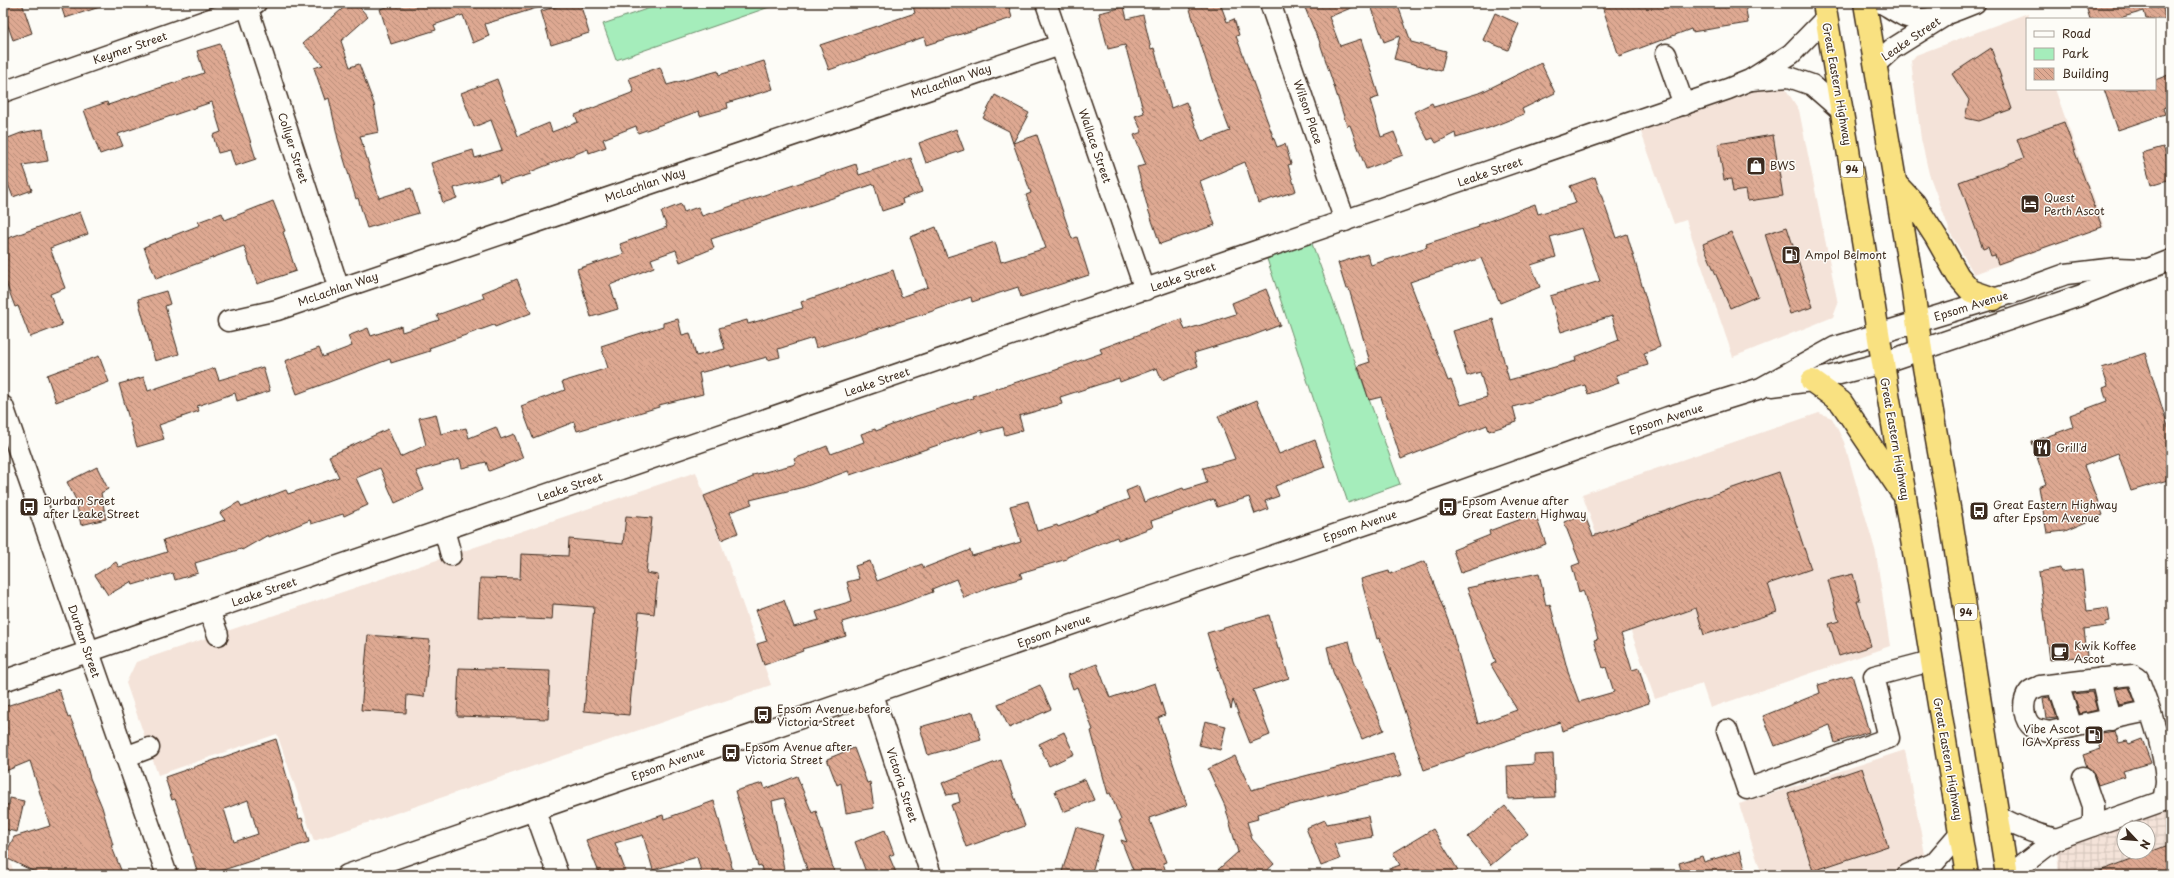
<svg xmlns="http://www.w3.org/2000/svg" width="2174" height="878" font-family="'Playpen Sans',sans-serif">
<style>
.built{fill:#f4e3d9}
.industrial{fill:url(#industrial-grid);fill-rule:evenodd}
.park{fill:#a5edbb;stroke:#708c6c}
.building{fill:url(#building-back-hatch);stroke:#3b2a1e;fill-rule:evenodd}
.lines{fill:none;stroke-linecap:round;stroke-linejoin:round}
.minor-casing{stroke:#3b2a1e;stroke-width:23}
.highway-casing{stroke:#3b2a1e;stroke-width:25}
.minor{stroke:#fdfcf7;stroke-width:20}
.highway{stroke:#f9e181;stroke-width:22}
.labels{text-anchor:middle;stroke-width:3;stroke-linejoin:round;paint-order:stroke}
.shield{fill:#fdfcf7;stroke:#75695f;stroke-width:1}
.shield-label{font-size:10px;font-weight:bold;fill:#3b2a1e}
.street-label{font-size:11px;fill:#3b2a1e;stroke:#fdfcf7}
.poi-label{font-size:11px;fill:#3b2a1e;stroke:#fdfcf7;text-anchor:start}
</style>
<defs>
<pattern id="industrial-grid" width="8" height="8" patternUnits="userSpaceOnUse"><rect width="8" height="8" fill="#f4e3d9"/><path d="M0 4h8M4 0v8" fill="none" stroke="#d2c3ba"/></pattern>
<pattern id="building-back-hatch" width="6" height="6" patternUnits="userSpaceOnUse"><rect width="6" height="6" fill="#dea992"/><path d="M-1 5l2 2M0 0l6 6M5-1l2 2" fill="none" stroke="#b58a77"/></pattern>
</defs>
<rect width="100%" height="100%" fill="#fdfcf7"/>
<filter id="ink" filterUnits="userSpaceOnUse"><feTurbulence type="fractalNoise" baseFrequency=".025" numOctaves="2"/><feDisplacementMap in="SourceGraphic" scale="8" xChannelSelector="R" yChannelSelector="G"/><feConvolveMatrix kernelMatrix="1 2 1 2 8 2 1 2 1" color-interpolation-filters="sRGB"/></filter>
<g filter="url(#ink)">
<g class="built">
<polygon points="2028,13 2030,19 2027,19 2027,89 2055,89 2104,227 1974,274 1951,234 1929,174 1921,139 1911,61 1916,55"/>
<polygon points="1771,66 1799,110 1838,304 1833,317 1733,357 1686,220 1674,224 1638,124"/>
<polygon points="1819,413 1832,418 1844,442 1876,553 1890,646 1710,708 1702,684 1655,699 1582,494"/>
<polygon points="696,472 771,685 314,841 277,734 158,775 126,683 136,662"/>
<polygon points="1905,750 1929,875 1762,875 1739,804"/>
<polygon points="3,842 15,875 3,875"/>
</g>
<path class="industrial" d="M2171,798V875H2059L2056,839ZM2124,828H2148V852H2124Z"/>
<g class="park">
<polygon points="664,3 781,3 616,60 603,24"/>
<polygon points="1311,241 1400,484 1348,503 1266,256"/>
</g>
<g class="building">
<polygon points="3,3 22,3 32,33 13,40 3,12"/>
<polygon points="60,3 102,3 103,6 65,18"/>
<polygon points="349,3 356,3 368,17 341,41 350,67 359,64 374,104 379,132 360,136 379,198 411,188 419,213 367,228 358,198 356,199 338,139 329,98 325,100 314,68 323,65 303,43"/>
<polygon points="398,3 543,3 543,6 485,24 489,36 473,43 463,15 434,25 436,30 391,44 380,9"/>
<polygon points="558,3 580,3 589,33 551,45 541,11 559,6"/>
<polygon points="912,3 1008,3 1012,18 926,45 924,37 829,70 820,45 915,13"/>
<polygon points="1188,3 1220,3 1227,22 1234,19 1239,35 1236,36 1277,147 1285,144 1291,164 1288,165 1296,191 1258,203 1245,162 1200,181 1215,225 1160,244 1148,209 1137,167 1146,165 1134,135 1142,132 1135,116 1144,113 1125,45 1108,49 1099,13 1124,7 1127,19 1143,15 1151,49 1154,48 1171,108 1186,102 1202,142 1230,131 1219,102"/>
<polygon points="1303,3 1363,3 1329,17 1340,46 1361,39 1379,97 1370,100 1381,137 1394,132 1403,155 1366,169 1350,125 1347,126 1318,37 1317,37"/>
<polygon points="1370,3 1397,3 1411,42 1446,51 1441,71 1394,59 1400,36 1384,42"/>
<polygon points="1601,3 1745,3 1748,23 1692,32 1691,29 1619,56"/>
<polygon points="2085,3 2162,3 2165,19 2146,19 2144,11 2116,19 2090,19"/>
<polygon points="1495,13 1519,24 1508,50 1483,40"/>
<polygon points="220,44 256,159 235,166 230,150 218,153 213,135 221,132 212,102 118,134 123,146 100,154 84,110 107,102 108,105 204,73 197,51"/>
<polygon points="1991,48 2012,109 1979,121 1965,118 1969,100 1952,74"/>
<polygon points="764,61 773,89 727,103 728,108 700,116 699,111 638,133 636,126 603,139 606,147 589,153 588,149 530,172 531,174 500,183 498,175 454,188 457,198 443,203 431,163 473,150 475,158 502,150 491,120 474,127 461,93 497,79 518,136 549,123 552,132 578,122 575,115 634,92 629,78 660,67 667,85 718,71 719,75"/>
<polygon points="1541,63 1555,93 1522,109 1524,114 1489,128 1456,138 1455,133 1436,143 1433,138 1428,140 1414,112 1432,103 1434,107 1482,92"/>
<polygon points="2171,74 2171,105 2163,108 2165,114 2118,130 2104,89 2155,89 2155,80"/>
<polygon points="995,95 1029,113 1013,143 1009,131 983,118"/>
<polygon points="2064,122 2102,227 1998,264 1995,255 1991,256 1988,247 1983,249 1959,182 2024,158 2017,139"/>
<polygon points="43,129 48,161 23,165 32,190 13,197 3,171 3,140 21,133"/>
<polygon points="956,129 964,150 926,163 919,143"/>
<polygon points="1037,135 1072,239 1077,237 1089,275 1021,297 1018,287 972,302 971,297 927,313 816,348 813,338 778,349 780,357 768,360 767,357 731,367 730,365 699,373 703,394 659,405 659,407 577,431 574,422 533,438 521,406 565,390 562,382 608,368 601,346 663,326 663,323 678,319 682,335 690,333 696,356 725,349 719,328 747,320 748,324 803,308 801,302 893,270 901,297 928,287 910,237 936,227 947,257 995,242 1001,262 1046,248 1026,195 1031,193 1013,143"/>
<polygon points="1773,135 1783,196 1748,201 1746,190 1733,192 1731,179 1724,180 1718,144"/>
<polygon points="2163,147 2167,157 2171,156 2171,179 2151,185 2142,153"/>
<polygon points="911,158 922,192 902,199 903,204 882,211 874,184 711,239 714,248 680,262 676,250 651,259 654,267 610,285 618,309 591,317 577,269 624,254 620,244 667,227 661,212 681,204 684,212 698,207 702,216 856,164 859,175"/>
<path d="M1595,177L1616,238L1627,234L1660,347L1644,353L1648,365L1616,375L1619,383L1588,394L1585,385L1513,407L1517,422L1489,431L1487,425L1401,459L1381,397L1369,400L1358,366L1370,362L1349,289H1346L1338,263L1367,254L1371,265L1427,247L1426,244L1479,227L1478,225L1535,204L1538,214L1576,203L1570,186ZM1582,228L1600,281L1550,296L1561,332L1612,316L1619,340L1575,357L1576,361L1509,380L1493,319L1453,331L1467,376L1480,372L1487,397L1461,405L1451,380L1448,381L1410,282L1481,258L1500,303L1540,287L1531,265L1556,257L1550,237Z"/>
<polygon points="273,201 285,231 283,232 296,271 257,284 244,246 156,279 144,247 200,225 198,222 222,213 225,220"/>
<polygon points="80,212 88,234 50,248 65,288 50,294 62,325 30,337 18,306 15,307 3,275 3,240"/>
<polygon points="1787,227 1813,307 1790,314 1765,234"/>
<polygon points="1731,232 1758,296 1730,308 1703,244"/>
<polygon points="517,279 531,313 495,327 494,325 429,348 430,351 391,363 390,359 297,394 285,361 319,348 323,357 352,346 348,336 368,328 371,336 401,326 402,332 439,320 437,315 484,298 482,293"/>
<polygon points="1266,289 1280,325 1246,338 1246,337 1194,353 1198,366 1162,380 1157,368 1120,382 1119,378 1060,397 1062,404 1019,416 1023,430 1005,435 1003,427 982,433 982,430 850,475 848,471 804,487 750,500 752,504 730,512 738,533 721,540 704,496 753,477 753,475 796,464 794,459 827,446 831,454 864,442 861,434 875,429 876,431 913,417 973,398 972,396 1059,369 1059,368 1102,353 1100,349 1181,319 1185,330 1236,314 1232,303"/>
<polygon points="166,291 170,304 165,306 179,354 155,361 138,299"/>
<polygon points="2145,353 2171,436 2171,479 2131,491 2118,453 2084,466 2103,515 2065,531 2047,533 2039,487 2046,484 2032,442 2073,427 2070,415 2107,401 2103,388 2108,386 2102,368"/>
<polygon points="99,356 109,382 56,402 47,375"/>
<polygon points="263,367 270,391 237,401 235,393 197,406 199,411 159,425 164,439 137,447 119,384 144,377 148,391 215,368 219,380"/>
<polygon points="1257,400 1279,454 1315,440 1325,467 1275,486 1279,496 1265,501 1268,509 1255,514 1249,497 1217,507 1214,499 1151,521 1153,527 1118,540 1117,537 1067,557 1067,559 1020,573 1022,578 994,586 964,598 956,579 932,589 933,592 898,605 842,622 846,636 802,649 803,651 764,665 757,644 767,641 756,610 784,600 794,627 819,620 816,612 852,601 847,582 859,579 855,566 870,561 877,581 922,564 924,568 970,550 972,556 1021,542 1010,506 1028,501 1037,531 1057,525 1058,527 1129,499 1126,491 1138,486 1144,502 1183,488 1184,490 1207,483 1203,468 1235,459 1218,416"/>
<polygon points="436,414 441,434 466,428 469,438 496,427 501,439 514,434 523,458 489,471 486,462 462,468 460,459 416,471 424,490 395,503 380,468 356,478 368,505 344,516 343,514 311,524 310,520 269,537 268,535 242,550 241,549 195,563 198,573 175,580 173,573 133,585 132,581 108,595 95,575 116,562 119,567 167,552 163,540 225,520 220,513 239,502 242,507 286,490 288,494 339,477 329,456 388,429 400,457 426,445 419,418"/>
<polygon points="97,467 108,489 101,493 106,519 81,525 75,498 67,482"/>
<polygon points="1779,472 1811,569 1768,584 1777,612 1704,635 1696,608 1621,634 1632,670 1639,668 1649,703 1562,731 1560,722 1424,770 1380,638 1377,639 1361,579 1389,571 1390,574 1425,561 1451,628 1478,724 1517,710 1491,665 1496,662 1467,588 1539,573 1546,606 1550,604 1568,672 1579,702 1614,692 1606,667 1603,668 1594,640 1598,639 1583,590 1579,592 1572,566 1580,563 1564,522 1584,514 1593,536"/>
<polygon points="1535,514 1546,544 1461,573 1453,550 1490,535 1489,531"/>
<polygon points="626,516 652,518 646,573 658,575 654,614 639,612 629,715 584,711 594,607 553,604 552,620 478,617 480,578 520,579 521,554 568,556 569,539 623,544"/>
<polygon points="2060,568 2061,572 2082,569 2087,611 2108,608 2110,621 2106,622 2106,626 2084,629 2087,656 2050,660 2039,572"/>
<polygon points="1853,574 1860,601 1857,601 1871,646 1839,656 1829,624 1839,621 1828,580"/>
<polygon points="1269,615 1278,649 1280,649 1289,678 1253,690 1270,735 1250,743 1233,700 1231,709 1207,633"/>
<polygon points="368,635 430,640 424,697 407,695 406,713 361,710"/>
<polygon points="1349,641 1354,660 1384,730 1362,739 1333,672 1327,647"/>
<polygon points="1097,664 1110,698 1155,683 1165,715 1158,718 1187,805 1149,818 1166,862 1163,863 1167,875 1135,875 1121,840 1127,842 1119,821 1121,820 1110,793 1108,794 1091,731 1093,730 1077,687 1073,689 1068,675"/>
<polygon points="459,668 550,671 548,719 457,716"/>
<polygon points="1852,675 1869,732 1835,743 1830,725 1775,746 1763,716 1820,693 1818,685"/>
<polygon points="1040,685 1051,709 1009,728 998,704"/>
<polygon points="2129,687 2135,702 2119,705 2115,689"/>
<polygon points="59,689 68,718 70,717 80,741 90,778 102,807 113,845 111,845 123,875 41,875 4,857 14,837 50,826 30,761 3,772 3,707"/>
<polygon points="2092,692 2097,710 2080,714 2073,694"/>
<polygon points="2050,697 2057,718 2046,719 2043,698"/>
<polygon points="973,712 981,740 928,755 920,727"/>
<polygon points="1205,721 1226,726 1220,750 1199,745"/>
<polygon points="2115,731 2119,743 2127,741 2129,744 2142,739 2151,763 2123,771 2125,776 2098,785 2094,773 2087,767 2083,755 2101,749 2095,734"/>
<polygon points="1064,732 1074,754 1049,766 1039,744"/>
<path d="M276,739L299,819L302,818L309,842L208,875H198L184,825L175,799L172,800L165,777ZM248,800L258,834L234,842L224,809Z"/>
<polygon points="854,748 867,783 870,782 874,808 846,813 841,783 837,785 827,759"/>
<polygon points="1393,753 1402,775 1257,814 1258,819 1247,822 1252,839 1274,864 1262,875 1212,875 1238,852 1225,806 1208,769 1235,756 1251,790"/>
<polygon points="1553,754 1555,797 1508,799 1507,766 1534,764 1534,755"/>
<polygon points="1001,760 1025,826 966,847 951,805 960,802 958,793 947,795 942,783"/>
<polygon points="1862,768 1888,846 1813,871 1788,793"/>
<polygon points="797,776 812,813 816,811 835,875 809,875 784,798 772,801 785,875 763,875 761,865 758,866 735,791 763,783 765,789"/>
<polygon points="1085,779 1094,800 1063,812 1055,791"/>
<polygon points="10,798 24,801 17,832 3,829 3,804 9,805"/>
<polygon points="714,801 733,871 718,875 702,875 697,857 653,870 643,835 615,843 627,875 600,875 586,840 663,815 664,819"/>
<polygon points="1505,806 1528,834 1491,865 1468,837"/>
<polygon points="1368,816 1372,837 1334,844 1340,859 1321,866 1306,828 1325,820 1327,824"/>
<polygon points="1076,827 1103,835 1091,875 1061,875"/>
<polygon points="1433,829 1458,870 1451,875 1378,875 1378,873 1400,865 1393,853"/>
<polygon points="885,830 894,854 889,856 897,875 867,875 855,842"/>
<polygon points="2171,844 2171,875 2092,875 2092,874"/>
<polygon points="1740,851 1747,875 1674,875 1674,872 1681,870 1679,863 1702,856 1704,862"/>
</g>
<g class="lines">
<g class="minor-casing">
<g id="minor">
<polyline points="1046,3 1145,290"/>
<polyline points="1270,3 1345,221"/>
<path d="M1882,3C1889,7 1896,12 1904,16C1926,25 1955,11 1975,3"/>
<polyline points="247,6 339,289"/>
<polyline points="1666,54 1684,105"/>
<polyline points="1876,64 1892,49 1943,17"/>
<polyline points="1752,80 1789,77 1812,85 1843,112"/>
<polyline points="3,92 256,3"/>
<polyline points="228,321 277,310 1060,45"/>
<polyline points="1772,386 1812,381 1882,363 2079,296 2171,260"/>
<polyline points="3,406 167,875"/>
<polyline points="444,530 451,555"/>
<polyline points="209,610 218,635"/>
<polyline points="2101,678 2111,720"/>
<polyline points="3,681 1728,89 1750,80 1791,54 1826,18"/>
<polyline points="2058,684 2072,727"/>
<polyline points="873,694 931,875"/>
<path d="M2148,711L2049,732C2045,731 2038,730 2034,728C2023,721 2021,702 2029,692C2031,689 2037,688 2040,686L2122,676L2133,675L2138,678C2149,706 2164,750 2166,780C2166,787 2164,794 2163,801"/>
<polyline points="1727,730 1747,789 1889,738 1874,676 1931,661"/>
<polyline points="125,757 149,748"/>
<polyline points="2083,777 2093,806 2093,826"/>
<polyline points="535,811 558,875"/>
<path d="M1998,816C2017,827 2035,834 2056,839"/>
<polyline points="347,875 1139,601 1405,511 1668,417 1761,388 1835,347 2016,292 2066,274 2116,268 2144,269"/>
<polyline points="1907,875 1934,863 1960,833"/>
<polyline points="2015,875 2021,866 2056,839 2171,798"/>
</g>
</g>
<g class="highway-casing">
<g id="highway">
<polyline points="1824,3 1967,875"/>
<polyline points="1865,3 1912,282 1921,350 1951,519 2007,875"/>
<polyline points="1895,183 1914,203 1936,237 1958,276 1971,291 1994,299"/>
<polyline points="1812,381 1841,402 1901,491"/>
</g>
</g>
<use href="#minor" class="minor"/>
<use href="#highway" class="highway"/>
</g>
</g>
<defs>
<g id="shop-square" transform="scale(1)"><rect x="-9" y="-9" width="18" height="18" rx="4" fill="#3b2a1e" stroke="#fdfcf7"/><path d="M-5-2.5h2.3a2.7 3.5 0 0 1 5.4 0H5L5.5 6h-11ZM-1.5-2.5h3a1.5 2.3 0 0 0-3 0Z" fill="#fff"/></g>
<g id="hotel-square" transform="scale(1)"><rect x="-9" y="-9" width="18" height="18" rx="4" fill="#3b2a1e" stroke="#fdfcf7"/><path d="M-6-4.5h1.5V1H6V5H4.5V3h-9V5H-6ZM-4 0a1.8 1.8 0 1 1 3.6 0ZM.5 0V-2.5h3Q6-2.5 6 0Z" fill="#fff"/></g>
<g id="fuel-square" transform="scale(1)"><rect x="-9" y="-9" width="18" height="18" rx="4" fill="#3b2a1e" stroke="#fdfcf7"/><path d="M-5.5-6h7V0h2V4h1.3V-2.5L3-4.5l.8-.8L6-3V5H2.5V1h-1V6h-7ZM-4.2-4.7v3.2H.2V-4.7Z" fill="#fff"/></g>
<g id="restaurant-square" transform="scale(1)"><rect x="-9" y="-9" width="18" height="18" rx="4" fill="#3b2a1e" stroke="#fdfcf7"/><path d="M-5-6h1v4h1v-4h1v4h1v-4h1v5L-1.5 .5V6h-2V.5L-5-1ZM5-6V6H3V1.5H1.5Q1.5-4 5-6Z" fill="#fff"/></g>
<g id="bus-square" transform="scale(1)"><rect x="-9" y="-9" width="18" height="18" rx="4" fill="#3b2a1e" stroke="#fdfcf7"/><path d="M-5-6H5V4H4V6H2V4H-2V6H-4V4H-5ZM-3.5-4V0h7V-4ZM-3.5 1.2v1.5H-2V1.2ZM2 1.2v1.5H3.5V1.2Z" fill="#fff"/></g>
<g id="cafe-square" transform="scale(1)"><rect x="-9" y="-9" width="18" height="18" rx="4" fill="#3b2a1e" stroke="#fdfcf7"/><path d="M-5.5-4.5H6V0H3Q3 3.5 0 3.5H-2.5Q-5.5 3.5-5.5 0ZM3-3.2v2h1.7v-2ZM-6 4.5H4V6H-6Z" fill="#fff"/></g>
</defs>
<g fill-rule="evenodd">
<use href="#shop-square" x="1756" y="166"/>
<use href="#hotel-square" x="2030" y="204"/>
<use href="#fuel-square" x="1791" y="255"/>
<use href="#restaurant-square" x="2042" y="448"/>
<use href="#bus-square" x="29" y="507"/>
<use href="#bus-square" x="1448" y="507"/>
<use href="#bus-square" x="1979" y="511"/>
<use href="#cafe-square" x="2060" y="652"/>
<use href="#bus-square" x="763" y="715"/>
<use href="#fuel-square" x="2094" y="735"/>
<use href="#bus-square" x="731" y="753"/>
</g>
<g class="labels">
<g class="shield">
<rect x="1841" y="161" width="22" height="16" rx="3"/>
<rect x="1955" y="604" width="22" height="16" rx="3"/>
</g>
<g class="shield-label">
<text x="1852" y="173">94</text>
<text x="1966" y="616">94</text>
</g>
<g class="street-label">
<text transform="translate(1911 39) rotate(-34)" y="4">Leake Street</text>
<text transform="translate(130 48) rotate(-19)" y="4">Keymer Street</text>
<text transform="translate(951 81) rotate(-19)" y="4">McLachlan Way</text>
<text transform="translate(1837 84) rotate(80)" y="4">Great Eastern Highway</text>
<text transform="translate(1308 112) rotate(71)" y="4">Wilson Place</text>
<text transform="translate(1095 146) rotate(71)" y="4">Wallace Street</text>
<text transform="translate(293 148) rotate(72)" y="4">Collyer Street</text>
<text transform="translate(1490 172) rotate(-19)" y="4">Leake Street</text>
<text transform="translate(645 185) rotate(-19)" y="4">McLachlan Way</text>
<text transform="translate(1183 277) rotate(-19)" y="4">Leake Street</text>
<text transform="translate(338 289) rotate(-19)" y="4">McLachlan Way</text>
<text transform="translate(1971 306) rotate(-17)" y="4">Epsom Avenue</text>
<text transform="translate(877 382) rotate(-19)" y="4">Leake Street</text>
<text transform="translate(1666 419) rotate(-18)" y="4">Epsom Avenue</text>
<text transform="translate(1895 439) rotate(80)" y="4">Great Eastern Highway</text>
<text transform="translate(570 487) rotate(-19)" y="4">Leake Street</text>
<text transform="translate(1360 526) rotate(-19)" y="4">Epsom Avenue</text>
<text transform="translate(264 592) rotate(-19)" y="4">Leake Street</text>
<text transform="translate(1054 631) rotate(-20)" y="4">Epsom Avenue</text>
<text transform="translate(84 641) rotate(71)" y="4">Durban Street</text>
<text transform="translate(1948 759) rotate(80)" y="4">Great Eastern Highway</text>
<text transform="translate(668 764) rotate(-20)" y="4">Epsom Avenue</text>
<text transform="translate(902 785) rotate(72)" y="4">Victoria Street</text>
</g>
<g class="poi-label">
<text x="1770" y="170">BWS</text>
<text x="2044" y="202">Quest<tspan x="2044" dy="13">Perth Ascot</tspan></text>
<text x="1805" y="259">Ampol Belmont</text>
<text x="2056" y="452">Grill'd</text>
<text x="43" y="505">Durban Sreet<tspan x="43" dy="13">after Leake Street</tspan></text>
<text x="1462" y="505">Epsom Avenue after<tspan x="1462" dy="13">Great Eastern Highway</tspan></text>
<text x="1993" y="509">Great Eastern Highway<tspan x="1993" dy="13">after Epsom Avenue</tspan></text>
<text x="2074" y="650">Kwik Koffee<tspan x="2074" dy="13">Ascot</tspan></text>
<text x="777" y="713">Epsom Avenue before<tspan x="777" dy="13">Victoria Street</tspan></text>
<text x="2080" y="733" text-anchor="end">Vibe Ascot<tspan x="2080" dy="13">IGA Xpress</tspan></text>
<text x="745" y="751">Epsom Avenue after<tspan x="745" dy="13">Victoria Street</tspan></text>
</g>
</g>
<rect width="2174" height="878" fill="none" stroke="#fdfcf7" stroke-width="16"/>
<rect x="8" y="8" width="2158" height="862" fill="none" stroke="#3b2a1e" stroke-width="1.5" filter="url(#ink)"/>
<rect x="2026" y="18" width="130" height="72" fill="#fdfcf7" stroke="#afa8a0"/>
<rect x="2034" y="31" width="20" height="6" fill="#fdfcf7" stroke="#afa8a0"/>
<text x="2062" y="38" font-size="12" fill="#3b2a1e">Road</text>
<rect x="2034" y="48" width="20" height="12" fill="#a5edbb" stroke="#afa8a0"/>
<text x="2062" y="58" font-size="12" fill="#3b2a1e">Park</text>
<rect x="2034" y="68" width="20" height="12" fill="url(#building-back-hatch)" stroke="#afa8a0"/>
<text x="2062" y="78" font-size="12" fill="#3b2a1e">Building</text>
<g transform="translate(2136 840) rotate(116)"><circle r="19" fill="#fdfcf7" stroke="#afa8a0"/>
<path d="M0-3L7 15L0 10L-7 15Z" fill="#3b2a1e"/>
<text y="-6" font-size="11" font-weight="bold" text-anchor="middle" fill="#3b2a1e">N</text>
</g>
</svg>
